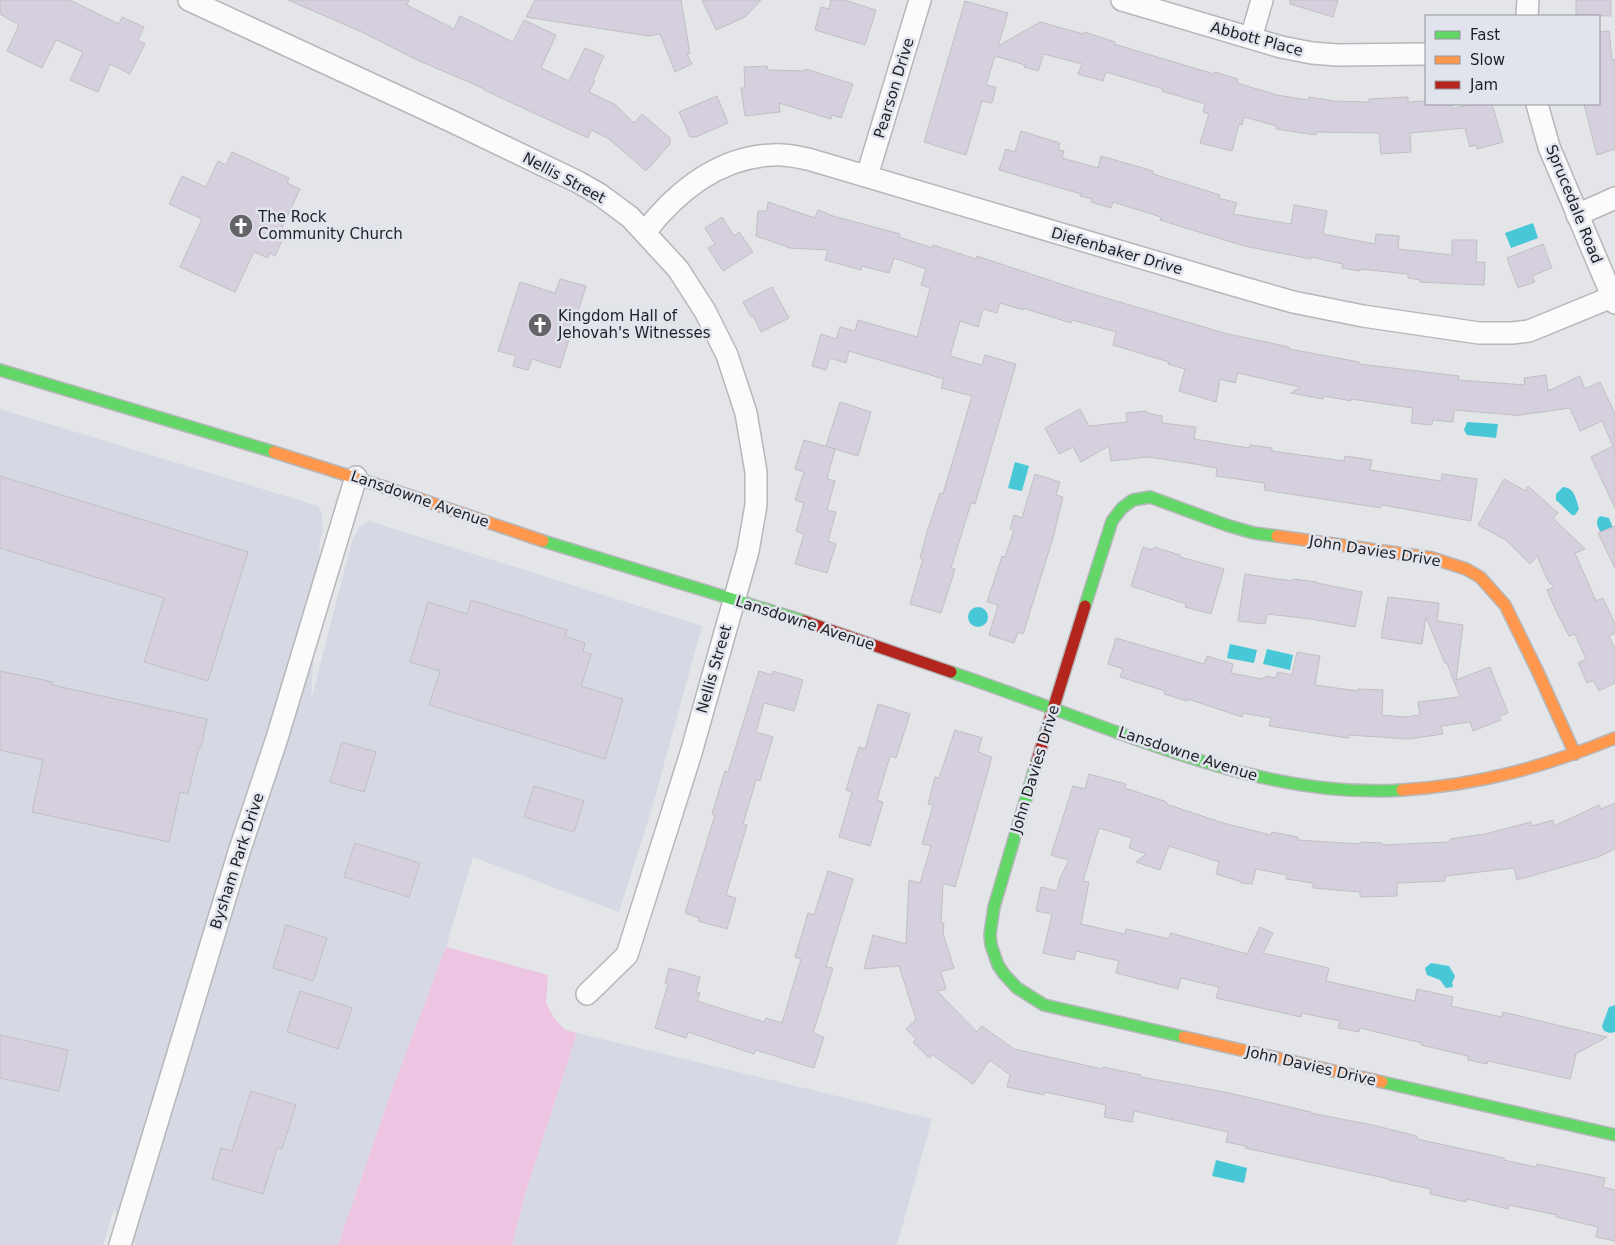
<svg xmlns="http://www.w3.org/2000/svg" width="1615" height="1245" font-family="'DejaVu Sans',sans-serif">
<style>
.built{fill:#d6d9e3}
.green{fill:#edc4e2}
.water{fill:#48c7d7}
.building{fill:#d6d0de;stroke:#c0c0c2}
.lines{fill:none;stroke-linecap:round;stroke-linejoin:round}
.street-casing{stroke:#b6b7ba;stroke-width:24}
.fast-casing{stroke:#b6b7ba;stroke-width:14}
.slow-casing{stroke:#b6b7ba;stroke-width:14}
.jam-casing{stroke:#b6b7ba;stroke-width:14}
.street{stroke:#fbfbfc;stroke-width:21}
.fast{stroke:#63d668;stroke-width:11}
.slow{stroke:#ff974d;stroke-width:11}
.jam{stroke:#b3261e;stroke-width:11}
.labels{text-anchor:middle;stroke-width:5;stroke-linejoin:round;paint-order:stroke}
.street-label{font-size:15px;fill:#1e1f22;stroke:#e1e4ec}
.poi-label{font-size:15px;fill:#1e1f22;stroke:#e1e4ec;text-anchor:start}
</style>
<rect width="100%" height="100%" fill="#e4e5e9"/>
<g class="built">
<polygon points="0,409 318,506 322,514 323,531 320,541 311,700 352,541 359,528 369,521 702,626 652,808 619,912 473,857 446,947 393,1087 338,1245 136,1245 114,1209 103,1245 0,1245"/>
<polygon points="577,1033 932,1119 897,1245 512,1245 526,1191"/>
</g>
<polygon class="green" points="446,947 548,975 546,1003 554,1018 565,1030 577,1033 526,1191 512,1245 338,1245 393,1087"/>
<g class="water">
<polygon points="1533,223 1538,238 1511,248 1505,233"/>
<polygon points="1467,422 1498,424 1496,438 1467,435 1464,430"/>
<polygon points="1015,462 1029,466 1022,491 1008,488"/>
<path d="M1563,487C1575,488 1576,499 1579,509L1575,515H1572L1556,500V494Z"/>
<path d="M1600,516L1609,518L1615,533L1604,538C1600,530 1593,523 1600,516Z"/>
<circle cx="978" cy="617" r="10"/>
<polygon points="1230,644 1257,650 1254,663 1227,658"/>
<polygon points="1267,649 1293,655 1290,670 1263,664"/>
<polygon points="1431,963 1449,966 1455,976 1452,983 1453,987 1446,988 1440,980 1427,975 1425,968"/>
<polygon points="1615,1005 1615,1032 1610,1033 1604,1031 1602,1026 1609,1007"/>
<polygon points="1216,1160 1247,1168 1244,1183 1212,1176"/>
</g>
<g class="building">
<polygon points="0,0 70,0 119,24 122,17 144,27 138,40 145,44 130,74 110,64 98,92 70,80 83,52 56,40 42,68 7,51 19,25 0,14"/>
<polygon points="288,0 409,0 407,5 454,29 460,16 513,42 524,20 556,35 541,68 569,81 585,48 604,56 593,80 595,81 589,92 616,105 634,123 642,114 670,138 670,144 646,171 609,139 591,130 588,138 484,90 485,89 415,59 364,33"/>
<polygon points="535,0 681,0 690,54 687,54 692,64 675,72 660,34 649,36 526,17"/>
<polygon points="702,0 761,0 745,17 716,30"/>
<polygon points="831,0 844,0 876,10 865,45 815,30 821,7 829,9"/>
<polygon points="1290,0 1338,0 1333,17 1290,4"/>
<polygon points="1576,0 1611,0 1611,16 1576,15"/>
<polygon points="965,1 1008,13 998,46 1040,22 1083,34 1084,32 1115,42 1114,44 1214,74 1215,72 1238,79 1237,83 1277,95 1308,100 1309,97 1334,101 1369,102 1369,99 1408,97 1408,102 1426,101 1426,104 1452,104 1452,109 1471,104 1492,104 1503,142 1477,149 1476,145 1470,147 1465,128 1410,133 1411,152 1381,154 1379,133 1316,132 1316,135 1276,129 1277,126 1244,117 1242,125 1239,124 1232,151 1200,143 1209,114 1203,112 1205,104 1162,91 1163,89 1106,72 1103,81 1078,74 1082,64 1044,54 1038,71 1024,67 1025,65 995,56 986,85 996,87 992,103 982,101 966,155 924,142"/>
<polygon points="1609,31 1612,60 1615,59 1615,149 1597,155 1584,104 1599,104 1599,32"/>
<polygon points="767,66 768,70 805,71 806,69 853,84 841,118 832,115 831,119 779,103 780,112 745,116 741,88 745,88 744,67"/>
<polygon points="717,96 728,123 696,137 690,137 679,112"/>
<polygon points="1021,131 1060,143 1058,150 1064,151 1062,158 1098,168 1101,156 1153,171 1153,174 1220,195 1219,198 1237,203 1233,214 1291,224 1294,205 1327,211 1323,234 1375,244 1376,234 1399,236 1398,249 1452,255 1452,240 1477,240 1476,262 1485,262 1484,285 1420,282 1420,280 1408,278 1408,274 1360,269 1360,271 1342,268 1343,264 1311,257 1311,259 1244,246 1160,220 1161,217 1113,202 1111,208 1091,202 1092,199 1080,196 1081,194 999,170 1006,149 1015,152"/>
<polygon points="232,152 289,178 287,183 300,189 280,232 285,234 275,256 270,253 268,258 254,252 235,292 180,267 202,219 169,204 182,176 206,187 218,161 226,165"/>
<polygon points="768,202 815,218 818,210 833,216 900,234 899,237 914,242 933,248 933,245 976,259 977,256 1079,290 1224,333 1289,347 1289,349 1359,362 1359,364 1459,376 1458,380 1525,385 1524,378 1546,375 1548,391 1580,376 1585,389 1600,382 1615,414 1615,508 1591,457 1613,446 1602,421 1580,431 1570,408 1513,416 1513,415 1454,410 1453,422 1433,420 1432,425 1411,423 1413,408 1351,399 1351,401 1324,396 1323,399 1291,393 1300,387 1238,373 1235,383 1220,379 1216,402 1179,391 1185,369 1168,364 1169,362 1113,345 1116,332 1072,320 1071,323 1023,308 1023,310 1000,303 997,313 983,309 978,327 960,321 950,356 982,365 985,355 1016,364 975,504 971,503 951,568 955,569 951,582 941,613 910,604 923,559 920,558 928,529 940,493 943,494 972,396 941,388 944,379 849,351 846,363 830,358 826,370 812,366 821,334 836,339 840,327 855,331 858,320 917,337 930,288 921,285 926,269 894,258 889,273 862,266 861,270 825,260 828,250 790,248 756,236 758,211 767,211"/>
<polygon points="722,217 734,236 739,232 753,252 723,271 708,248 715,244 705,228"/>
<polygon points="1543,244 1552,268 1532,276 1535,282 1518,288 1507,258"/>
<polygon points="560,279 586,286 560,368 532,359 528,370 513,366 516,356 498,351 520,282 555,293"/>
<polygon points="772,287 789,318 761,332 753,316 751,317 743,302"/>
<polygon points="840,402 871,412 858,456 826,446"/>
<polygon points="1080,409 1089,426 1127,422 1126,413 1146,411 1147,413 1162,416 1162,423 1196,427 1194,439 1249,448 1250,445 1272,448 1272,451 1344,461 1345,456 1372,460 1370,470 1441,481 1442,474 1477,479 1471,521 1382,505 1381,508 1264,490 1265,483 1216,476 1217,468 1202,466 1202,465 1148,457 1111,461 1109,446 1081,462 1073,447 1059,454 1045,428"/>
<polygon points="804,440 835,449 827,479 835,481 827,510 836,512 828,541 836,544 827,573 795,564 804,534 796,531 804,503 795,500 804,472 795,469"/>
<polygon points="1035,474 1060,482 1056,495 1063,497 1053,538 1023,634 1018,632 1014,643 989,635 998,605 987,602 1002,556 1005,557 1014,530 1010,529 1014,515 1022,518"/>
<polygon points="0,476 248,552 208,681 144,662 164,598 0,548"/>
<polygon points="1504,479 1526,491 1528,486 1558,513 1553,518 1585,549 1575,553 1596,601 1603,598 1615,624 1615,633 1609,636 1615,649 1615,683 1599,691 1593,680 1587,683 1578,663 1586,659 1575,634 1569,636 1556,611 1547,590 1554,587 1548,581 1537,556 1530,564 1506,540 1478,525"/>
<polygon points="1615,526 1615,568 1598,533"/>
<polygon points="1143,547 1153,550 1154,547 1180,555 1180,557 1224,569 1211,614 1185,607 1186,604 1131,586"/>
<polygon points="1245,574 1292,581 1293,579 1317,582 1317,583 1362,592 1355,627 1311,619 1267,614 1265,624 1238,621"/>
<polygon points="1388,597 1439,603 1437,621 1463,625 1456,680 1490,667 1508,713 1499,716 1501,720 1473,731 1470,722 1441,726 1443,734 1408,739 1349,735 1348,738 1269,726 1271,718 1243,713 1242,717 1188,699 1187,701 1164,694 1165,691 1120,677 1123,669 1108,664 1116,638 1204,664 1207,656 1233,664 1231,673 1262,679 1266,676 1275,678 1278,672 1292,675 1297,652 1320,656 1315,685 1358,691 1358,689 1383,690 1382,715 1405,717 1420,715 1418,702 1460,697 1447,663 1445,663 1426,617 1422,644 1381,638"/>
<polygon points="471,600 567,630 565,636 585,643 583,652 591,654 581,686 623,699 605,759 429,705 440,671 410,662 428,602 467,614"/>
<polygon points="0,671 53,682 52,685 207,719 201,748 199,747 188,794 180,792 169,842 32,812 43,760 0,750"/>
<polygon points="759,671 772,675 773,671 803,680 794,711 764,703 756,732 773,737 760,781 756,780 752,794 743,824 747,825 726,895 736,898 727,929 698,921 699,918 685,913 715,815 712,814 721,784 725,771 728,772"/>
<polygon points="878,704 910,714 896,758 890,756 877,800 883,802 870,846 839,837 852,792 846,790 859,747 865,749"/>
<polygon points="955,730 982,738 978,752 992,757 955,887 943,883 941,923 944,923 943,934 954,968 941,972 946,989 937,991 977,1032 982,1026 1014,1049 1102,1069 1103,1067 1141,1075 1141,1077 1225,1092 1311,1112 1311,1113 1377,1126 1417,1136 1417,1139 1504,1158 1504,1160 1536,1167 1537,1164 1605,1178 1603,1187 1615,1190 1615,1241 1596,1237 1598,1227 1556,1217 1557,1215 1509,1205 1508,1209 1467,1199 1466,1202 1430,1194 1431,1189 1389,1180 1389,1179 1245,1148 1246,1146 1226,1142 1228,1132 1134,1111 1132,1122 1104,1117 1106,1105 1045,1092 1044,1095 1007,1087 1010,1075 990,1060 973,1084 933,1055 929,1058 913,1042 916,1039 906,1029 916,1019 899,966 864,969 873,935 906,944 909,880 920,883 931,846 922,844 933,805 928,804 935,777 939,778"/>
<polygon points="342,742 376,752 364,792 330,782"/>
<polygon points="1089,774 1126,784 1125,788 1167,802 1166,804 1223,823 1271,835 1272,832 1298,837 1298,840 1360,844 1360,842 1382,843 1382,845 1450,842 1450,839 1485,834 1531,822 1532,826 1553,820 1554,826 1599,805 1601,809 1615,803 1615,849 1598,857 1517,880 1514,868 1445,876 1445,881 1397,883 1397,896 1360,897 1360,892 1313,888 1313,883 1286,879 1287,875 1256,869 1252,884 1241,883 1239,881 1216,874 1219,862 1169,846 1160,870 1136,862 1146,854 1129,848 1132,838 1099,828 1083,881 1089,882 1081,924 1125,934 1126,929 1169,939 1171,933 1247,954 1260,927 1273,933 1263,953 1329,968 1326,981 1415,1001 1417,989 1453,997 1451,1006 1502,1017 1503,1012 1607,1037 1574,1055 1576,1055 1570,1079 1488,1061 1487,1064 1468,1060 1468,1056 1421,1045 1422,1043 1360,1028 1359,1032 1338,1028 1340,1021 1302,1013 1301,1017 1216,998 1219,987 1181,978 1178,989 1116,973 1119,961 1076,951 1074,960 1043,953 1052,914 1036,911 1041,887 1057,891 1060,878 1069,860 1051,855 1073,786 1085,789"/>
<polygon points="534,786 584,801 574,832 524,817"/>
<polygon points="355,843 420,863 409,897 344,877"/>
<polygon points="828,871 853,879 826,967 833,968 813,1033 824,1037 814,1068 756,1050 754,1054 688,1032 686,1038 655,1028 668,984 665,983 669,968 700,977 696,992 700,993 697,1001 764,1022 766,1018 782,1023 801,959 795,957 804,927 808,913 814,915"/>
<polygon points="286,925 327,938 313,981 273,968"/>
<polygon points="300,991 352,1008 338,1049 287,1032"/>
<polygon points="0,1035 68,1050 59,1091 0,1078"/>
<polygon points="251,1091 296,1105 282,1149 277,1148 263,1194 212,1179 221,1148 232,1151"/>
</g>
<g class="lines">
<g class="street-casing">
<g id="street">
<polyline points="189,0 451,121 578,182 599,194 630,217 678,269 705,311 727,355 746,413 756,472 756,505 748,551 691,753 627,955 587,994"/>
<polyline points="1122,0 1281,47 1312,53 1337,55 1426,54"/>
<polyline points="1527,16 1528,0"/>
<polyline points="1251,38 1262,0"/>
<polyline points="1537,104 1549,147 1615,303"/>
<polyline points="867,176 920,0"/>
<polyline points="1577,215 1615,198"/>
<path d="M645,232C677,191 718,157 773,155C785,154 797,157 808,159L1230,284L1293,302L1363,316L1479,333H1512L1529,331L1612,297"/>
<polyline points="120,1245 239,852 277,738 356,477"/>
</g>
</g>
<g class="fast-casing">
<g id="fast">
<polyline points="0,370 274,452"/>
<polyline points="543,541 804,621"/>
<polyline points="1085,606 1112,521 1122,508 1133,500 1150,497 1229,526 1254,533 1277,536"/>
<path d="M951,672C1000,689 1049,707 1097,725C1195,761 1296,797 1402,790"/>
<polyline points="1037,761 994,907 990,934 991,945 998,965 1004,974 1017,988 1044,1005 1184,1037"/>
<polyline points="1382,1082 1615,1135"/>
</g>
</g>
<g class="slow-casing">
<g id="slow">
<polyline points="274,452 384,487 543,541"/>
<polyline points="1277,536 1432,558 1466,569 1480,577 1505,605 1537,670 1575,754"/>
<path d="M1402,790C1480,785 1543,767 1615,738"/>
<polyline points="1184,1037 1382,1082"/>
</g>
</g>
<g class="jam-casing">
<g id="jam">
<polyline points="804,621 951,672"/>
<polyline points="1037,761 1085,606"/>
</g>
</g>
<use href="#street" class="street"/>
<use href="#fast" class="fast"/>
<use href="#slow" class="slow"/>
<use href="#jam" class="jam"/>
</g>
<defs>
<g id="church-disc" transform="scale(1.25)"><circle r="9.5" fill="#636468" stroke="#e1e4ec"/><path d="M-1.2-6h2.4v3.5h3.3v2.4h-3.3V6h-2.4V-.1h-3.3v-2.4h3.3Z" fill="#fff"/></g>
</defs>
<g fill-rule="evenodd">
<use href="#church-disc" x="241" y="226"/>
<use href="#church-disc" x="540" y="325"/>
</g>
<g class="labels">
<g class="street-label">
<text transform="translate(1257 39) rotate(15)" y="5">Abbott Place</text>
<text transform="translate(894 88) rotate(-73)" y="5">Pearson Drive</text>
<text transform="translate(564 178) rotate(28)" y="5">Nellis Street</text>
<text transform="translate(1574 204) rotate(68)" y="5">Sprucedale Road</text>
<text transform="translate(1117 251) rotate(16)" y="5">Diefenbaker Drive</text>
<text transform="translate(420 499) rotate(19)" y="5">Lansdowne Avenue</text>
<text transform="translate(1375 551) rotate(9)" y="5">John Davies Drive</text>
<text transform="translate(805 623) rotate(18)" y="5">Lansdowne Avenue</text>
<text transform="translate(714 669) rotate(-74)" y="5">Nellis Street</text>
<text transform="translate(1188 754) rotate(18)" y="5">Lansdowne Avenue</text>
<text transform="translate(1035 769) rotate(-73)" y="5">John Davies Drive</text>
<text transform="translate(237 861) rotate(-72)" y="5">Bysham Park Drive</text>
<text transform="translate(1311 1066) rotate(13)" y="5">John Davies Drive</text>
</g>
<g class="poi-label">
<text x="258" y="222">The Rock<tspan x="258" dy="17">Community Church</tspan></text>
<text x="558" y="321">Kingdom Hall of<tspan x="558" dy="17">Jehovah's Witnesses</tspan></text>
</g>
</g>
<rect x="1425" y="15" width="175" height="90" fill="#e1e4ec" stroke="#93959b"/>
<rect x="1435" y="31" width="25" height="8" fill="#63d668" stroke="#93959b"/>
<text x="1470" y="40" font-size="15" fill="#1e1f22">Fast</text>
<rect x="1435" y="56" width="25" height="8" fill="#ff974d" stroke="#93959b"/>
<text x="1470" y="65" font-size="15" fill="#1e1f22">Slow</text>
<rect x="1435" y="81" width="25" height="8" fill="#b3261e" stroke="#93959b"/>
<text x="1470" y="90" font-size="15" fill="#1e1f22">Jam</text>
</svg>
